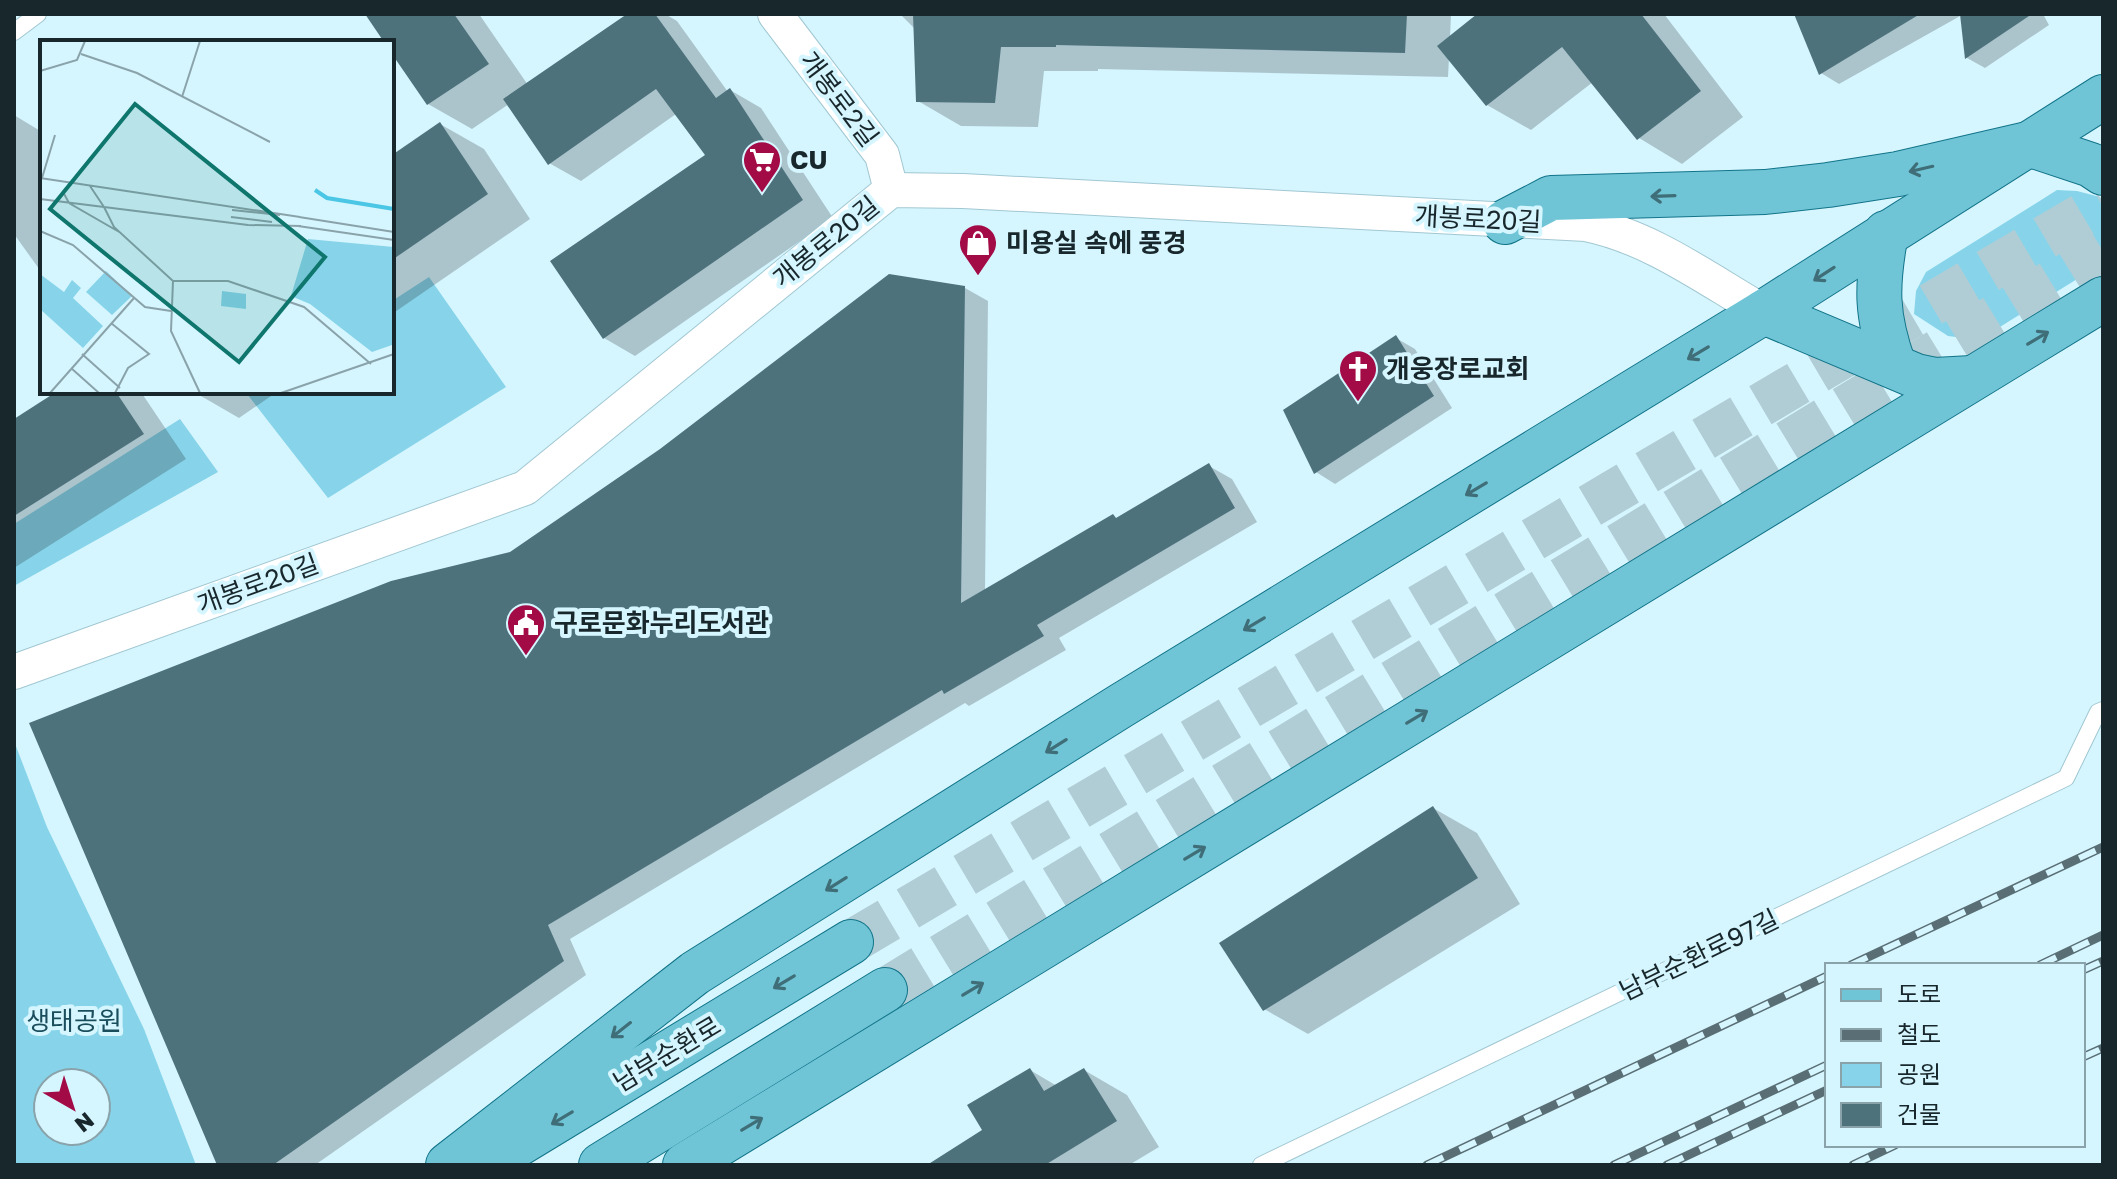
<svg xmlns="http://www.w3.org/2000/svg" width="2117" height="1179" font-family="'Golos Text','Noto Sans KR',sans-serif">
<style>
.green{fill:#87d4ea;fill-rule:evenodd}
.shadow{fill:#0003}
.building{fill:#4e727c}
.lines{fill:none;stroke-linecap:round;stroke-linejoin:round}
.primary-tunnel{stroke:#b0cdd5;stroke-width:44;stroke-dasharray:44 22;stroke-linecap:butt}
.lane-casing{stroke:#a0c7d2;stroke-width:18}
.street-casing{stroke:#a0c7d2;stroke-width:36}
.primary-casing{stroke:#127489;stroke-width:46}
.lane{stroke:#fff;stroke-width:16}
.street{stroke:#fff;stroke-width:34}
.primary{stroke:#6fc5d6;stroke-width:44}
.rail-casing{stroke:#5a6f75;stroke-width:9}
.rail{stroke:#d6f6ff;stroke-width:6;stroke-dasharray:18;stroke-linecap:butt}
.oneway{stroke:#3f6e78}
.labels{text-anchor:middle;stroke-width:8;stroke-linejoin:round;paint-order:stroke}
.street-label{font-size:26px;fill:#18272b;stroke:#d6f6ff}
.poi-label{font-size:26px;font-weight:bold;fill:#18272b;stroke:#d6f6ff;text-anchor:start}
.park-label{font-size:26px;fill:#1b4e5c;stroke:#d6f6ff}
.inset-river{fill:none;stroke:#4bc6e5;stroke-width:4}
.inset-road{fill:none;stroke:#8aa3aa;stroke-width:2}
.view{fill:#0f766e;fill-opacity:0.15;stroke:#0f766e;stroke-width:4}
.inset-edge{fill:none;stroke:#18272b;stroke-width:4}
</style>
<rect width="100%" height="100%" fill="#d6f6ff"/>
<g class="green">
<polygon points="2057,190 2077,191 2100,197 2103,203 2103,263 1979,340 1948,336 1914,314 1916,291 1926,272"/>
<polygon points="429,277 506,387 328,498 247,394 392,392 392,301"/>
<polygon points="180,419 218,472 14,586 14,524"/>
<path d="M14,741L47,827L144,1029L196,1165H14ZM48,1083H96V1131H48Z"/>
</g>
<g class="shadow">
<polygon points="367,14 479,14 528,85 630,14 665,14 677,21 728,92 730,90 761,108 833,218 635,356 604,338 707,155 676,114 581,181 549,163 509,104 472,129 428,104 392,50 392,42 386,42"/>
<polygon points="900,14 1451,14 1450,38 1480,14 1664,14 1743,117 1682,164 1639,138 1593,82 1531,130 1487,105 1449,58 1448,77 1098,69 1098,71 1044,71 1038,127 961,126 918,101 916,30"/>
<polygon points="1796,14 2043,14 2049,25 1985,68 1967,58 1962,15 1839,84 1821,73"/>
<polygon points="14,115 42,132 42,273 14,234"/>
<polygon points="440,124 484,149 530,219 392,314 392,157"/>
<polygon points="965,288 988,301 985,592 1209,466 1232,479 1257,522 1059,638 1066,650 969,706 965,703 570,939 586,975 315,1165 219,1165 511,553"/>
<polygon points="1396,338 1415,349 1452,408 1335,484 1316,472"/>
<polygon points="59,392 141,392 186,459 14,568 14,421"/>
<polygon points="194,392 277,392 239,418"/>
<polygon points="1433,808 1477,833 1520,904 1308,1034 1264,1009"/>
<polygon points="1030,1070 1057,1086 1084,1070 1127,1095 1159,1147 1129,1165 955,1165"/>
</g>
<g class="building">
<polygon points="365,14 454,14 489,64 427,105 392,54 392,42 384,42"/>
<polygon points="627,14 655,14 716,98 730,88 803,200 603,339 550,261 705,155 656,89 548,165 503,99"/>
<polygon points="913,14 1407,14 1405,53 1056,45 1056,47 1001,47 995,103 916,102"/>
<polygon points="1477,14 1641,14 1701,91 1637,140 1562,47 1486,106 1437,46"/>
<polygon points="1794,14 1920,14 1819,75"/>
<polygon points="1960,14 2032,14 1965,59"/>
<polygon points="440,122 488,194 392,260 392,155"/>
<polygon points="889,274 965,286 961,603 1113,514 1116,518 1209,463 1235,508 1037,625 1044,636 944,694 942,690 548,925 564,961 273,1165 217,1165 29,723 391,581 510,552 660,449"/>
<polygon points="1396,335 1434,396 1314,474 1283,410"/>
<polygon points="56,392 116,392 144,434 14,516 14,419"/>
<polygon points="1433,806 1478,878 1263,1011 1219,943"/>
<polygon points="1030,1068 1044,1091 1084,1068 1117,1121 1045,1165 927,1165 982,1130 967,1105"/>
</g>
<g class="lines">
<g class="primary-tunnel">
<polyline points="851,942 2103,203"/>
<polyline points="885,990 2103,251"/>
</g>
<g class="lane-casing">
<g id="lane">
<polyline points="14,32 38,14"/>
<polyline points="1261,1165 2066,778 2098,712 2103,710"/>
</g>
</g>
<g class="street-casing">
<g id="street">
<polyline points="775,14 882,155 891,190"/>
<path d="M14,672L525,488L891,190L963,191L1586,224C1651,237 1708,280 1764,312"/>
</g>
</g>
<g class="primary-casing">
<g id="primary">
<polyline points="1505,222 1551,198 1765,192 1828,185 1898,174 2028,144 2091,165 2103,173"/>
<path d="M1886,233C1876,287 1876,315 1894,366"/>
<polyline points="1764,312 1916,376 1935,380 1972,378"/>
<polyline points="497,1157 851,942"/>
<polyline points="448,1165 695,973 1122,705 1764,312 2103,97"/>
<polyline points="601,1165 885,990"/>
<polyline points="685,1165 2103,299"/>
</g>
</g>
<use href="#lane" class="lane"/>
<use href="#street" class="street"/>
<use href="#primary" class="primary"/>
<g class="rail-casing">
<g id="rail">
<polyline points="1851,965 2103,847"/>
<polyline points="2040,965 2103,935"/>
<polyline points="2083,970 2103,961"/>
<polyline points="2083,1057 2103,1048"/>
<polyline points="1427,1165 1827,976"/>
<polyline points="1614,1165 1827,1065"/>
<polyline points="1667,1165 1827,1090"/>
<polyline points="1853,1165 1895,1145"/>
</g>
</g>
<use href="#rail" class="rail"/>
</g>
<defs><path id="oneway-shaft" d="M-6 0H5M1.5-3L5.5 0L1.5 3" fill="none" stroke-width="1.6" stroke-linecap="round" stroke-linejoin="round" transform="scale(2)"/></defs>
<g class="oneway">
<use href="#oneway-shaft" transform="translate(1921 169) rotate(167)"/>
<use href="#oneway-shaft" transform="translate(1663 196) rotate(178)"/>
<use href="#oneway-shaft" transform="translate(1824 274) rotate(147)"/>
<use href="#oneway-shaft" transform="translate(2038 338) rotate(-31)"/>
<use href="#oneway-shaft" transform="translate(1698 353) rotate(149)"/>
<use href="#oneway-shaft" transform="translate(1476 489) rotate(149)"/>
<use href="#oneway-shaft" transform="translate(1254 624) rotate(149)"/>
<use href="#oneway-shaft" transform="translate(1417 717) rotate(-31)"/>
<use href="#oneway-shaft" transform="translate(1056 746) rotate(148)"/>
<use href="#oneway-shaft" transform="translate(1195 853) rotate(-31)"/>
<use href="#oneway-shaft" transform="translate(836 884) rotate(148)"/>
<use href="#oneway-shaft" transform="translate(784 982) rotate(149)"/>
<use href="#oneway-shaft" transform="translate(973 989) rotate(-31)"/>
<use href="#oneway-shaft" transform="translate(621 1030) rotate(142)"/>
<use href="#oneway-shaft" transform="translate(562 1118) rotate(149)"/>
<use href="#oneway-shaft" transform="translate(752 1124) rotate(-31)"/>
</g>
<defs>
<g id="supermarket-pin" transform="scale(2)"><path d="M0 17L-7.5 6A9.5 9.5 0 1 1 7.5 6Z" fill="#a30b46" stroke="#d6f6ff"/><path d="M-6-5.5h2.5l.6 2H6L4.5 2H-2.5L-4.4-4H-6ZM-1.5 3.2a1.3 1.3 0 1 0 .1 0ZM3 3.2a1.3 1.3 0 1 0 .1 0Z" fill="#fff"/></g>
<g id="shop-pin" transform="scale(2)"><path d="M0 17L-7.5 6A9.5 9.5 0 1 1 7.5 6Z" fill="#a30b46" stroke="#d6f6ff"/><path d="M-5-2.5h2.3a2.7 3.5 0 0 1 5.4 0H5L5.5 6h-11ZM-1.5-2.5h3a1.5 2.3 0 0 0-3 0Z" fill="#fff"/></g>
<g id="church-pin" transform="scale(2)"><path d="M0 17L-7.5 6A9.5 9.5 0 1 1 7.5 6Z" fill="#a30b46" stroke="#d6f6ff"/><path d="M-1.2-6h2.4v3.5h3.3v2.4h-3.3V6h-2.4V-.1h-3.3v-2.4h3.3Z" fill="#fff"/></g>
<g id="civic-pin" transform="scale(2)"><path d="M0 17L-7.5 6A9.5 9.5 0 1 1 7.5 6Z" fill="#a30b46" stroke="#d6f6ff"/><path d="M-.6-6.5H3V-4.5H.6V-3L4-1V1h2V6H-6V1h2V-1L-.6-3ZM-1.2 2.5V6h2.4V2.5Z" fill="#fff"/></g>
</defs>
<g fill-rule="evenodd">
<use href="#supermarket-pin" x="762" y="160"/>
<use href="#shop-pin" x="978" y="243"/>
<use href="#church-pin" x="1358" y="369"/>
<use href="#civic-pin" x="526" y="623"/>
</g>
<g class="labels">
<g class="street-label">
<text transform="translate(839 99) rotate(53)" y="9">개봉로2길</text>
<text transform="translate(1478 219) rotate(3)" y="9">개봉로20길</text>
<text transform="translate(826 242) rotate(-39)" y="9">개봉로20길</text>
<text transform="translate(258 584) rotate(-20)" y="9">개봉로20길</text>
<text transform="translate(1699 955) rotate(-26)" y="9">남부순환로97길</text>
<text transform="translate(667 1054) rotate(-31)" y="9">남부순환로</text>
</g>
<g class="poi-label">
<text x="790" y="169">CU</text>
<text x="1006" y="252">미용실 속에 풍경</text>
<text x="1386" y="378">개웅장로교회</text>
<text x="554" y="632">구로문화누리도서관</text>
</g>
<g class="park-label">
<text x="74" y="1030">생태공원</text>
</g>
</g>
<g transform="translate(40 40)">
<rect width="354" height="354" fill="#d6f6ff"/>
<path d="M268,199L354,207L352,305L332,312L270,264L251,256ZM66,231L92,256L72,275L46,252ZM0,234L24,252L32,240L41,248L33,258L63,286L43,308L0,269ZM182,251L206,254V269L181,266Z" fill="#87d4ea"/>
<path class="inset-river" d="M275,150L287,158L354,169"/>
<path class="inset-road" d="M41,14L97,33L230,102M0,31L37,20L45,1M142,57L160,1M0,138L260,177M2,138L15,95M31,143L23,152L29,163L81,193M50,146L64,167M0,159L208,185L261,186M64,167L74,187L133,241H188L264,267L331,324M192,170L240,175M191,177L232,182M259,177L354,192M258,186L354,200M0,191L33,205L105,267L131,271M133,241L131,291L160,353M71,283L109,314L88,328L75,353M42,314L80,348M31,328L59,353M10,353L94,258M241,353L354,314"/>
<path class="view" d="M95,64L285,217L199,322L10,169Z"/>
<rect width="354" height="354" class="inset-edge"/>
</g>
<rect width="2117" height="1179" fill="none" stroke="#18272b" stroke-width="32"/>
<rect x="1825" y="963" width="260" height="184" fill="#d6f6ff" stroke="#8aa3aa" stroke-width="2"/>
<rect x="1841" y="989" width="40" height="12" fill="#6fc5d6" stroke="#8aa3aa" stroke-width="2"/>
<text x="1897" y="1003" font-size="24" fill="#18272b">도로</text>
<rect x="1841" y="1029" width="40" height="12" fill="#5a6f75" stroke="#8aa3aa" stroke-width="2"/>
<text x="1897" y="1043" font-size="24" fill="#18272b">철도</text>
<rect x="1841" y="1063" width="40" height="24" fill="#87d4ea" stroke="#8aa3aa" stroke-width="2"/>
<text x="1897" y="1083" font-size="24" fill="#18272b">공원</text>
<rect x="1841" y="1103" width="40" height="24" fill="#4e727c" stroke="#8aa3aa" stroke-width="2"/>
<text x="1897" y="1123" font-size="24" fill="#18272b">건물</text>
<g transform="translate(72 1107) rotate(141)"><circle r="38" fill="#d6f6ff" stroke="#8aa3aa" stroke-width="2"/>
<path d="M0-6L14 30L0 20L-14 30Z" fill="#a30b46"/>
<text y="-12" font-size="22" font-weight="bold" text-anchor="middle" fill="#18272b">N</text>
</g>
</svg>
